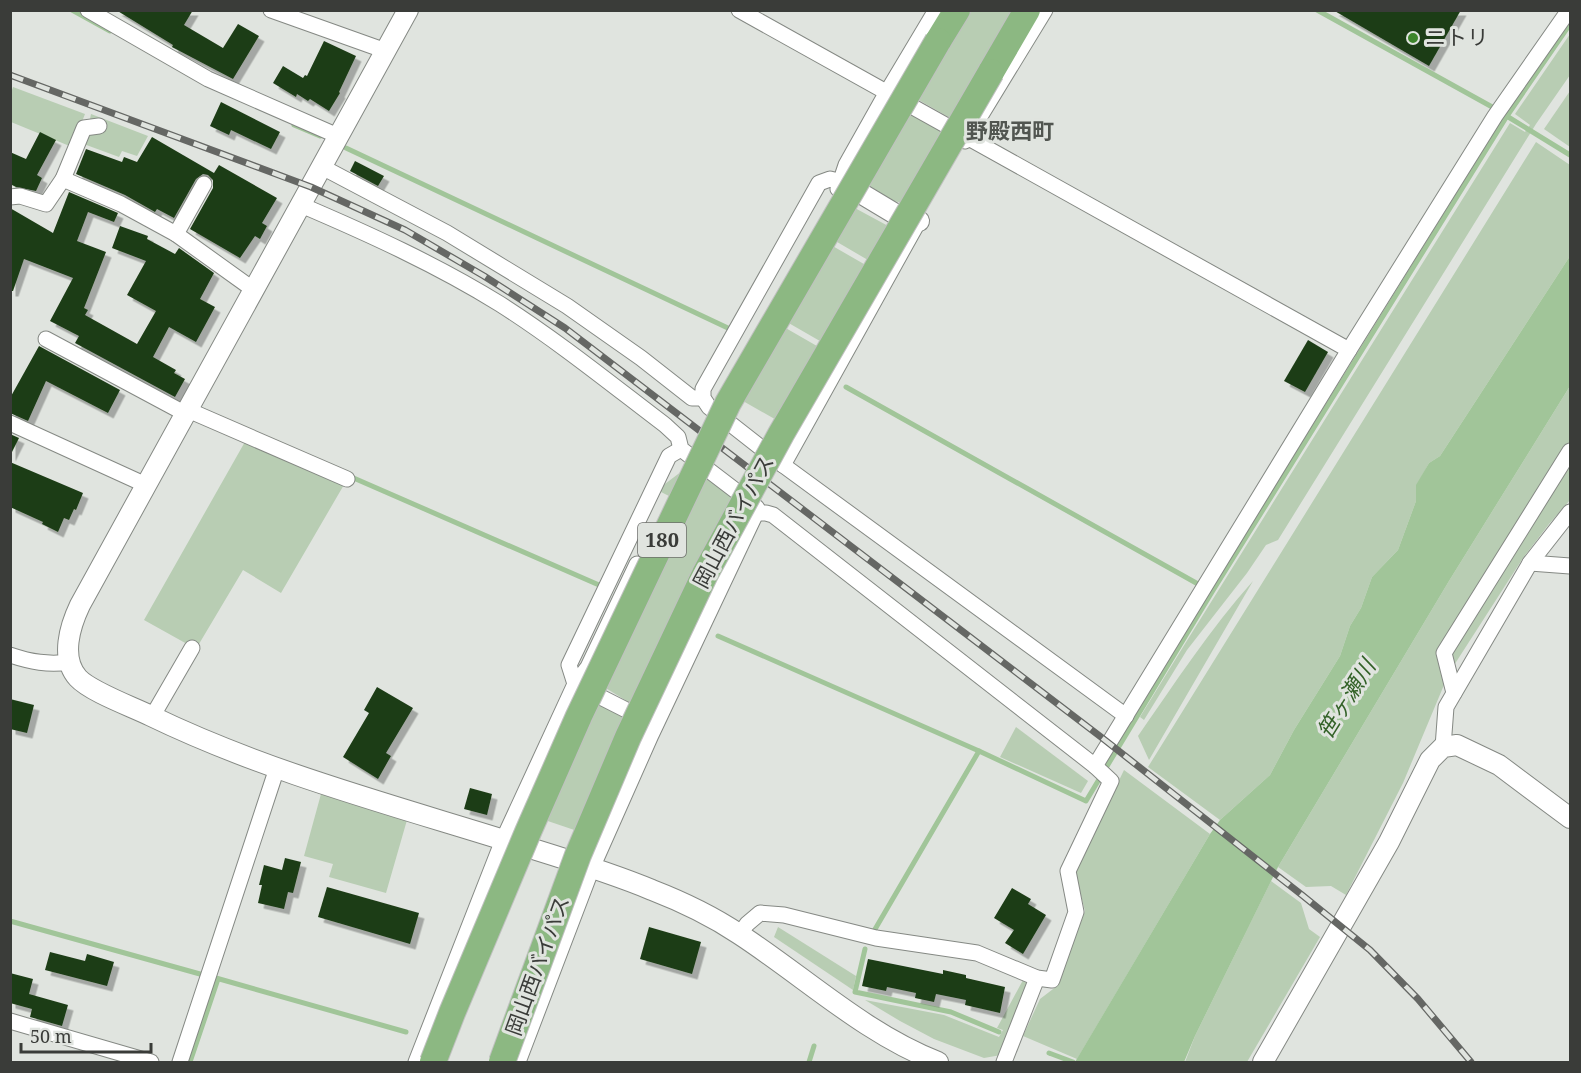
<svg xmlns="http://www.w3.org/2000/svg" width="1581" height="1073" font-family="'Noto Serif','Noto Sans JP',serif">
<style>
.green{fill:#b8cdb3;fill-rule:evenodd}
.water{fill:#a1c599}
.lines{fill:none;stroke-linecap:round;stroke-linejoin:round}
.stream{stroke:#a1c599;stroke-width:5}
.building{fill:#1e3c17;filter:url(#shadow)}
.minor-casing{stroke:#858984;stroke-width:17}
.tertiary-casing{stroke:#858984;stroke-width:22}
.trunk-casing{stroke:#c0c1c0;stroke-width:28}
.minor{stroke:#fff;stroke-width:15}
.tertiary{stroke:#fff;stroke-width:20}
.trunk{stroke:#8cb882;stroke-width:26}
.rail-casing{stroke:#656764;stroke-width:7}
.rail{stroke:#e0e4df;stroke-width:4.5;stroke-dasharray:14;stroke-linecap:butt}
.trunk-bridge-casing{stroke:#c0c1c0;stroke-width:28;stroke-linecap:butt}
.trunk-bridge{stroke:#8cb882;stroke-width:26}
.poi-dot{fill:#3d852b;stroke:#e0e4df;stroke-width:2}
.labels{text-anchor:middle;stroke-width:6;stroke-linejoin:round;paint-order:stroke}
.shield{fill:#e0e4df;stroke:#6c6e6b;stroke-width:1.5}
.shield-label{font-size:20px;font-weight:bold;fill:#3a3c39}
.poi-label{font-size:21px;fill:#3a3c39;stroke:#e0e4df;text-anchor:start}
.street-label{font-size:21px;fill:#3a3c39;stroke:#e0e4df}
.neighbourhood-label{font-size:22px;font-weight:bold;fill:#515550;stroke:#e0e4df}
.water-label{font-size:22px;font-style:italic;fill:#326127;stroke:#e0e4df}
</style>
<defs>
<filter id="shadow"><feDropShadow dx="5.5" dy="5.5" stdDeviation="0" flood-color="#0004"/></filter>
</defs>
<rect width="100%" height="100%" fill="#e0e4df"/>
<g class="green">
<polygon points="971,11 1016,11 952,119 917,99"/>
<polygon points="1570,34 1570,75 1536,124 1278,540 1266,545 1247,573 1187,650 1144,720 1140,717 1183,647 1510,123 1525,132 1530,125 1515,114"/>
<polygon points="13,87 85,114 72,147 11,122 11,93"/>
<polygon points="1570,91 1570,147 1544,129"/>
<polygon points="895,103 957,139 905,204 891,200 864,182"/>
<polygon points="91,114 148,136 137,156 122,151 119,157 81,143 86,133 104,124 90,119"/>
<polygon points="1536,142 1570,165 1570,256 1440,456 1429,463 1417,485 1416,501 1398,550 1372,577 1361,608 1350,626 1340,656 1294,730 1270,775 1220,820 1148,767"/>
<path d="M836,205L853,207L890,227L908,230L842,350L794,430L729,393ZM820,232L885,270L883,275L817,237ZM773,314L839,352L836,357L770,319Z"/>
<polygon points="1570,386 1570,500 1549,524 1523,558 1449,673 1403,783 1346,895 1331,886 1306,887 1278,867 1449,581"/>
<polygon points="246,440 345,483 281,593 243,570 196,649 144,620"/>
<polygon points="690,465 746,507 654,718 588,677 673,498 657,490"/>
<path d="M1253,581L1149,760L1138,736C1175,683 1210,629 1253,581Z"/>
<polygon points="577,693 639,725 601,839 527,814"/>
<polygon points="1016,727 1088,781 1081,793 1000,757"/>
<polygon points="1124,770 1210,834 1077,1059 1023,1036 1040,999 1057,986 1085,911 1075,872"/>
<polygon points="321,794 407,820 386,893 329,877 333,864 304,856"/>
<polygon points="1271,881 1301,903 1309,929 1320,937 1247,1062 1185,1062 1195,1036"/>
<polygon points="778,927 856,976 853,990 774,937"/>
<polygon points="1023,980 1027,981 1023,1002 1001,1055 984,1058 934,1039 900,1021 865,1000 944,1015 999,1037 1003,1030 997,1028"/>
</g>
<polygon class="water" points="1570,256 1570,386 1449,581 1278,867 1195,1036 1184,1062 1075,1062 1210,834 1220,820 1270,775 1294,730 1340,656 1350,626 1361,608 1372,577 1398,550 1416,501 1416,485 1429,463 1440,456"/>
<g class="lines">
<g class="stream">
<polyline points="72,10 110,31"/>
<polyline points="1317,10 1494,108"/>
<polyline points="1505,115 1570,155"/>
<polyline points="294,125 320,136"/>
<polyline points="346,148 730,329"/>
<polyline points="846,387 1198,584"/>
<polyline points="349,476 599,585"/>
<polyline points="718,636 979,751 1086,801 1212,592 1507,116 1570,24"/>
<polyline points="10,921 200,974"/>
<polyline points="874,931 979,751"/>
<polyline points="865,949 855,992 951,1012 999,1032"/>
<polyline points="216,978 406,1032"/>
<polyline points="1049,1053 1073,1062"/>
<polyline points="190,1062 218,979"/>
<polyline points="809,1062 814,1046"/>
</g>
</g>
<g class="building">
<polygon points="116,10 193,10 184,25 223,48 238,24 259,36 233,79 172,47 173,45"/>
<polygon points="1333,10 1461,10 1429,66"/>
<polygon points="324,41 356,56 339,92 340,93 329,111 310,99 308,101 297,94 296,97 273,83 283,66 303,78 305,75 307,76"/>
<polygon points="221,102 280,132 271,149 231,130 229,135 210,126"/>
<polygon points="40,132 56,140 37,175 42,178 36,191 16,187 10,184 10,152 26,159"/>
<polygon points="152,137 214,173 219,165 277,198 262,223 267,226 260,239 255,236 240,258 190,229 213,188 213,180 208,175 203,174 196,179 174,218 157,209 155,212 125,195 76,174 86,149 122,162 124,157 137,162"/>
<polygon points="355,161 384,176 378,186 350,171"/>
<polygon points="69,192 118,213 114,222 88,212 77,241 106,252 84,308 88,310 85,315 137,344 156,311 127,295 146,261 112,248 120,226 148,236 147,239 175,254 179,248 214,273 200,299 215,307 196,342 169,327 153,357 176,370 174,373 185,379 175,397 75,343 79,336 50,321 73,278 24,259 13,291 10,291 10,208 53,233"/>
<polygon points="1308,340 1328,352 1305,392 1284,381"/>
<polygon points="39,346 120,390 108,413 46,381 28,421 10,413 10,398"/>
<polygon points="10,434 19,438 10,456"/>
<polygon points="10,462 83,493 76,510 74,509 69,520 64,518 58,532 42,524 43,522 10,507"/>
<polygon points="377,687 413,708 386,753 391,756 378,779 343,757 369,713 364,710"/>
<polygon points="10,699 34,705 27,733 10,729"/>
<polygon points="470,788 492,794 487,815 464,809"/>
<polygon points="285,858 301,862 293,893 288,892 284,909 258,903 262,885 259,885 264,865 282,870"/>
<polygon points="327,887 419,913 410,944 318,917"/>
<polygon points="1012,888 1031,899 1028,904 1046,915 1023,954 1005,943 1014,930 994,918"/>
<polygon points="649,927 701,942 692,974 640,959"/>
<polygon points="50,952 85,961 87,954 114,962 107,986 45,970"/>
<polygon points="868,959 943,974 943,970 966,975 966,978 1005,987 1000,1013 965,1005 966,1000 936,994 934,1002 915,998 916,993 887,987 886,991 862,986"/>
<polygon points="10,973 33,979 29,994 68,1005 62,1026 30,1017 32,1009 10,1003"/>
</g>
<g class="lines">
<g class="minor-casing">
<g id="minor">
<polyline points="88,10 208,79 338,136"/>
<polyline points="271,10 386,51"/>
<polyline points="739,10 1349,350"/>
<polyline points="965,141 1045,10"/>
<polyline points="322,167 447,233 567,306 641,358 692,398 703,398"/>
<polyline points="63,179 121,204 176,234 254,290"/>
<polyline points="842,182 830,179 819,183 703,389 703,398 709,407 783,465 917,224"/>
<polyline points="838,189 846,165 887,92 936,10"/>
<polyline points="10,197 20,196 46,204 63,179 84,128 99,126"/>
<path d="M301,205C369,234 437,265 500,304C558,341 611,384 665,425L678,437L681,449L753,504L757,508L756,513L651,735L592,868L518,1062"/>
<polyline points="176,234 204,184"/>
<polyline points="46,339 186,414"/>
<polyline points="188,410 347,479"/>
<polyline points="10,423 146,485"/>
<polyline points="783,465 1126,716"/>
<polyline points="756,513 766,513 773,515 1095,766 1349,350 1495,116 1569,10"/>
<polyline points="1530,563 1570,566"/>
<path d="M10,655C31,662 48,665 70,662"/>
<polyline points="1454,693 1444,653 1570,451"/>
<polyline points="152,717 192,648"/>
<polyline points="644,719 575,684 569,665 669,456 681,449"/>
<polyline points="1443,747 1446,707 1530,563 1570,512"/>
<polyline points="740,934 747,924 760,913 784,915 876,938 977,953 1037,978 1052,980 1076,912 1068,871 1111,781 1095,766"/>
<polyline points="10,1021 151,1062"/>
<polyline points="180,1062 277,768"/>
<polyline points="416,1062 503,840 575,684 588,667 637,564"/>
<polyline points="1004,1062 1037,978"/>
</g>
</g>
<g class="tertiary-casing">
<g id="tertiary">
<path d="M408,10L80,605C70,626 60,658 78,678C91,692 133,707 151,716C269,773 396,806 520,845C565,859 609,872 652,890C683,902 712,916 739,934C805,977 864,1033 938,1062"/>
<polyline points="842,182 897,215 919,221"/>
<polyline points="1263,1062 1389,842 1430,760 1443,747 1457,745 1499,765 1570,818"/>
</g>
</g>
<g class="trunk-casing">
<g id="trunk">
<polyline points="938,41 957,10"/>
<polyline points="991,72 1027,10"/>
</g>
</g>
<use href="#minor" class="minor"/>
<use href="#tertiary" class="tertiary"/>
<use href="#trunk" class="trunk"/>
<g class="rail-casing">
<polyline id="rail" points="10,75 311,187 405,230 484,276 565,328 1101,737 1302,895 1370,950 1418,999 1471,1062"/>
</g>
<use href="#rail" class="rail"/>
<g class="trunk-bridge-casing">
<g id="trunk-bridge">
<polyline points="433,1062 452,1013 528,832 579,716 728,403 938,41"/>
<polyline points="502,1062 578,855 628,737 705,574 781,434 991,72"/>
</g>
</g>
<use href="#trunk-bridge" class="trunk-bridge"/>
</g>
<circle class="poi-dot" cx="1413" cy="38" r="6"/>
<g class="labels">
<rect class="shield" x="638" y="523" width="48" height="34" rx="4.5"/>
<g class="shield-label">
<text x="662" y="547">180</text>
</g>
<g class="poi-label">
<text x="1425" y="45">ニトリ</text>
</g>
<g class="street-label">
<text transform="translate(734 522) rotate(-62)" y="7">岡山西バイパス</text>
<text transform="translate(538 966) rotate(-70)" y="7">岡山西バイパス</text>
</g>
<g class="neighbourhood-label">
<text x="1010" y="139">野殿西町</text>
</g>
<g class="water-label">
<text transform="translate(1346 699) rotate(-58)" y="8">笹ヶ瀬川</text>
</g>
</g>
<rect width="1581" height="1073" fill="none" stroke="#3a3c39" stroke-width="24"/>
<path d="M21 1043v9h130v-9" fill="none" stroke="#3a3c39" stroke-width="3"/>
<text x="30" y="1043" font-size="18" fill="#3a3c39" stroke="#e0e4df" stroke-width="4.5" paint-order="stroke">50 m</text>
</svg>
